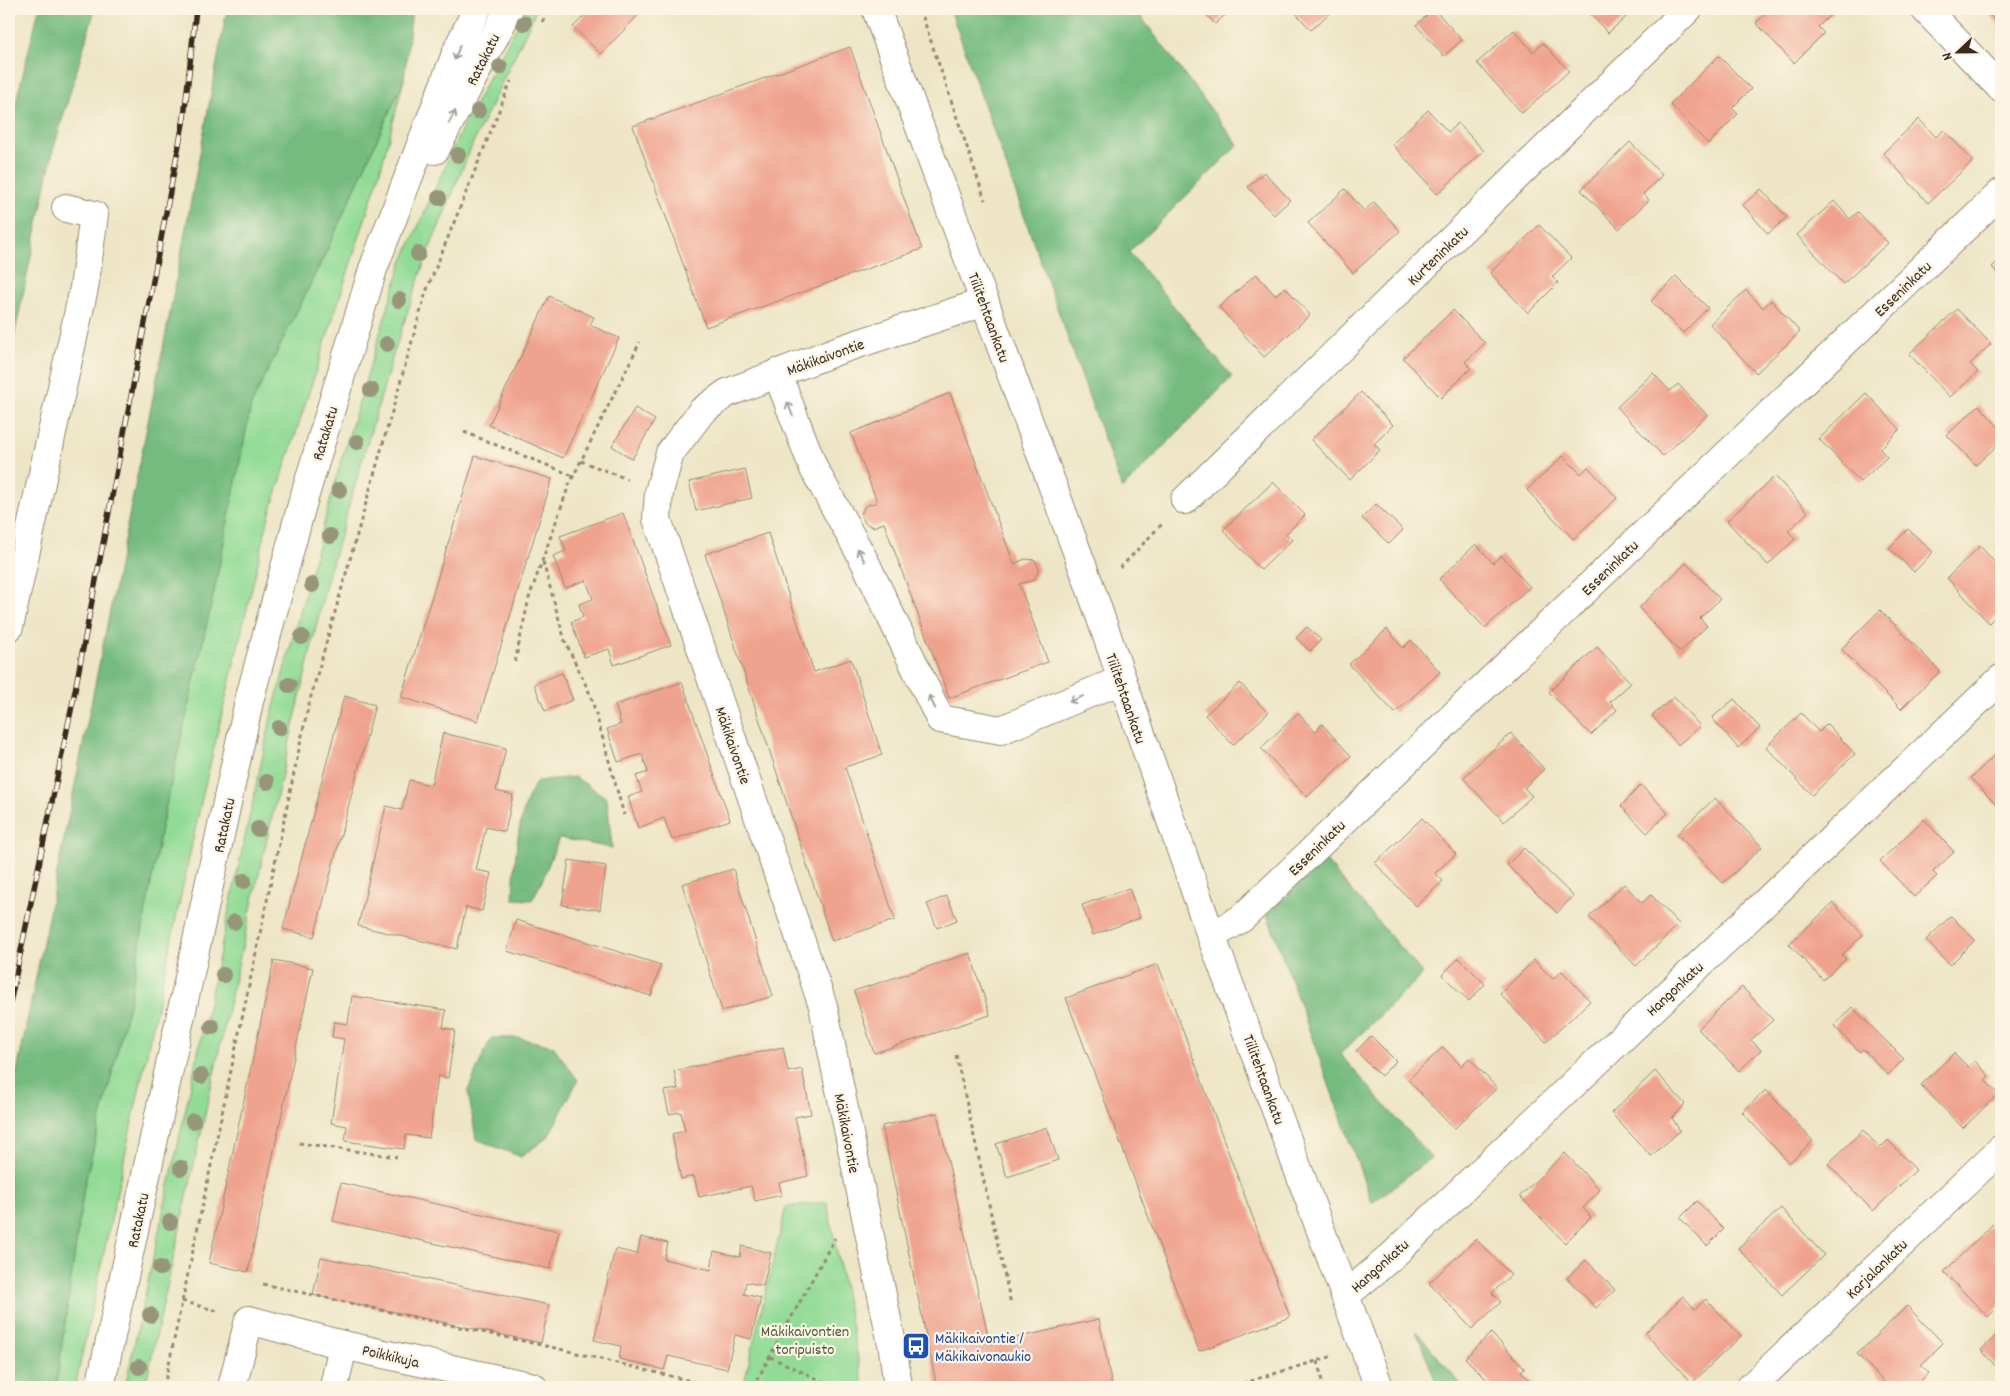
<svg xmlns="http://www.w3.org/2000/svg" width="2010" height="1396" font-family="Dekko,sans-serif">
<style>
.green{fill:#92db96;stroke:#66825a}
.forest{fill:#75bb7f;stroke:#58724e}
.building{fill:#efa38e}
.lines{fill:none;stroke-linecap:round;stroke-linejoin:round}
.minor-casing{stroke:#948872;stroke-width:30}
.major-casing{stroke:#948872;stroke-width:30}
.path{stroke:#948872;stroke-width:3;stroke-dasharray:4 4;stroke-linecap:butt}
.minor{stroke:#fff;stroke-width:28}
.major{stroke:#fff;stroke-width:28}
.rail-casing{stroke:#3b2a1e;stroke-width:5.5}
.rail{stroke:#fcf5e5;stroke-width:4;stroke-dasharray:11;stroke-linecap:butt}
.tree{fill:#97967a}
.oneway{stroke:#a79f9a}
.labels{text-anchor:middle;stroke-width:4.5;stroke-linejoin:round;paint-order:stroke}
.street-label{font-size:16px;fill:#3b2a1e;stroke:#fcf5e5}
.park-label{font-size:16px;fill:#51563c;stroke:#fcf5e5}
.transit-label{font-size:16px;fill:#164399;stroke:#fcf5e5;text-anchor:start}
</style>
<rect width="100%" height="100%" fill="#fcf5e5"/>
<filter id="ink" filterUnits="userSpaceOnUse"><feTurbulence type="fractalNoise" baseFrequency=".02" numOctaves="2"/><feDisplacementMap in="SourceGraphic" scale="10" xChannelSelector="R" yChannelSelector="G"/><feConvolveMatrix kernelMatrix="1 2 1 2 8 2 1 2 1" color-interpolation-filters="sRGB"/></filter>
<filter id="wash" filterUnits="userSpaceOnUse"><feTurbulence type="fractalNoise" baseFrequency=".0096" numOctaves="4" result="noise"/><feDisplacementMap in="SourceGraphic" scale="20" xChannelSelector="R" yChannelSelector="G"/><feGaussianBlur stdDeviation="1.12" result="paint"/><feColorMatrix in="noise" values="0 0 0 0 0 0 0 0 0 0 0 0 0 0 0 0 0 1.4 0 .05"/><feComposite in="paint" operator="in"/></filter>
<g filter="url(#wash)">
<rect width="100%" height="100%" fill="#ede5c5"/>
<g class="green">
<polygon points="526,9 537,9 473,143 425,260 394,352 326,584 235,978 145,1387 125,1387 271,718 341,461 401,265 462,128"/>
<polygon points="404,80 378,179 269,516 202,798 75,1387 56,1387 84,1186 129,1004 161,828 215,587 251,405 327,250"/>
<polygon points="827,1202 863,1384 860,1387 743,1387 786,1207"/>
</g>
<g class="forest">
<polygon points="39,9 95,9 53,151 11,352 9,351 9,131"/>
<polygon points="227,9 412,9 404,80 327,250 251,405 215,587 161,828 129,1004 84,1186 56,1387 9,1387 9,1111 168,323"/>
<polygon points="950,9 1135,9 1238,145 1129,252 1232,377 1122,489"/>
<path d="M575,777L607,798L612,848L559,838L542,881L532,900L513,899C515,861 516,813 537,781Z"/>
<polygon points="1325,860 1423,974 1340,1054 1431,1158 1372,1203 1267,914"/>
<polygon points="492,1038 519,1038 553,1046 578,1080 548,1137 521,1157 476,1139 468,1091 485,1050"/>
<polygon points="1416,1331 1463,1387 1438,1387"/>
</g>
<g id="blocks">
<g class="building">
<polygon points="591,9 644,9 601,54 573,27"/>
<polygon points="1201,9 1232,9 1215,24"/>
<polygon points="1292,9 1334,9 1311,30"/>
<polygon points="1434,9 1462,40 1444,56 1416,25"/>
<polygon points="1586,9 1635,9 1608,33"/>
<polygon points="1771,9 1836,9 1818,27 1824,33 1794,63 1756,23"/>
<polygon points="1984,9 2001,9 2001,27"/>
<polygon points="1514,30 1533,52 1543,43 1569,71 1522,113 1477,63"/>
<polygon points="850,47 922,249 706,327 633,126"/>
<polygon points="1719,56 1751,89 1732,108 1738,114 1708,144 1670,104"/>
<polygon points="1428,110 1448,132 1458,123 1484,151 1437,194 1392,144"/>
<polygon points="1919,119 1936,137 1944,130 1973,161 1928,203 1883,153"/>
<polygon points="1630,142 1662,175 1643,194 1649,200 1619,229 1581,190"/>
<polygon points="1264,172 1290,200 1274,215 1248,187"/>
<polygon points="1345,189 1364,211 1374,202 1400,231 1353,273 1308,223"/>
<polygon points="1761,189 1787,217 1768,234 1743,205"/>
<polygon points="1834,201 1850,219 1858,212 1888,243 1843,284 1797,235"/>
<polygon points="1539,225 1571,258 1552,277 1558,283 1528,313 1490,273"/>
<polygon points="2001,258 2001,277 1992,267"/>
<polygon points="1256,274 1275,295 1285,287 1310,315 1264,357 1219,307"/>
<polygon points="1676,276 1708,308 1683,333 1651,301"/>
<polygon points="1746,290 1763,308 1771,300 1800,332 1756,373 1710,324"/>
<polygon points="549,296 594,317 590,325 619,338 563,458 489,425"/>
<polygon points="1957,309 1991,344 1970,364 1978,372 1950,397 1909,354"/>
<polygon points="1453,310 1485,343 1465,362 1471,368 1441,398 1403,358"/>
<polygon points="1653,373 1670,391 1678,384 1707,415 1663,456 1617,407"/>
<polygon points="1361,392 1393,425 1374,444 1380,450 1350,480 1311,440"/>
<polygon points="950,393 1014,564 1025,559 1035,560 1039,569 1034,580 1019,584 1048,662 949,698 884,523 873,527 865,523 861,514 865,506 877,502 851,433"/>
<polygon points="1866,393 1900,429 1880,449 1887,457 1860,482 1819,439"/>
<polygon points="1979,405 2001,430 2001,442 1976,465 1947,435"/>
<polygon points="635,408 655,420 632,459 612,446"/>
<polygon points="475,456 552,479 478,721 401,697"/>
<polygon points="1563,456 1581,474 1588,467 1617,498 1573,539 1527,490"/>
<polygon points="745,469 752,498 696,511 689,482"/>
<polygon points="1775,476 1808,512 1788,531 1795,539 1768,565 1727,521"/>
<polygon points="1273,482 1305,515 1286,534 1292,540 1261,570 1223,530"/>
<polygon points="1376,504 1403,530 1389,544 1362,518"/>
<polygon points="623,513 671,645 614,665 609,649 584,657 571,622 583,617 579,604 593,599 586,580 565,588 553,556 566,551 560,536"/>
<polygon points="1908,529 1933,552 1914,572 1889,548"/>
<polygon points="768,533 814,672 851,659 882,755 845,767 895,920 832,941 705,554"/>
<polygon points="1476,544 1493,563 1501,555 1530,587 1485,628 1439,579"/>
<polygon points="1980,546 1999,567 2001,564 2001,611 1989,623 1947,578"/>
<polygon points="1686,563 1720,599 1700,618 1707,626 1680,652 1639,608"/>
<polygon points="1880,610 1940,671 1901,709 1841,649"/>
<polygon points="1307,627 1321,640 1310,651 1296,638"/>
<polygon points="1387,629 1403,648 1411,640 1440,672 1395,713 1349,664"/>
<polygon points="1597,647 1631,683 1610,702 1617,710 1591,735 1549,692"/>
<polygon points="562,673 573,700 545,711 534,684"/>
<polygon points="682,682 730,820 672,840 664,818 638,828 628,797 642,792 636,776 648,772 642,754 618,762 607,729 621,724 615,705"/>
<polygon points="1240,683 1268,713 1233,745 1205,715"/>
<polygon points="344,696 375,705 314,937 283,929"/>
<polygon points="1674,697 1700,726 1678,745 1652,716"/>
<polygon points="1734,699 1760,728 1738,748 1712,718"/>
<polygon points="1298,713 1315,732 1322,724 1351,756 1307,797 1261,748"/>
<polygon points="1801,713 1819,732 1827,724 1855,754 1812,795 1766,747"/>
<polygon points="443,733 506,748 496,791 513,795 505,832 486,827 476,870 491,873 482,911 466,907 457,949 358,926 386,806 402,810 409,780 431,785"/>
<polygon points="1511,733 1544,769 1524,788 1532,796 1504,822 1463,778"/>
<polygon points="2001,749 2001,810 1971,778"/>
<polygon points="1641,785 1668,813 1647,833 1621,806"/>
<polygon points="1715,798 1762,847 1723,883 1677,834"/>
<polygon points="1422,818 1456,854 1435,873 1443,881 1416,906 1375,863"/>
<polygon points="1924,819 1954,852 1933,872 1937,876 1914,897 1880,861"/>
<polygon points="1524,848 1573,896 1557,913 1507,865"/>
<polygon points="569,860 606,866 600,910 562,905"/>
<polygon points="733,869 773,996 722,1011 682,884"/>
<polygon points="1624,884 1642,903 1651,895 1679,924 1636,966 1589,917"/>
<polygon points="1129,888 1140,918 1093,935 1082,905"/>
<polygon points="947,896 957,920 937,928 927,904"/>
<polygon points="1833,903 1863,935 1842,955 1846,959 1823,980 1789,944"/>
<polygon points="1951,916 1975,940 1950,965 1926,940"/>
<polygon points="516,920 661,965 651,996 507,951"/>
<polygon points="970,953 990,1015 874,1053 854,991"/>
<polygon points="1459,958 1485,984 1469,1001 1442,975"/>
<polygon points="274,960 313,968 248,1272 209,1263"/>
<polygon points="1534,960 1553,979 1562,971 1590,1001 1546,1042 1500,994"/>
<polygon points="1158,964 1290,1317 1199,1351 1066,998"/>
<polygon points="1742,987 1773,1020 1751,1040 1761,1050 1739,1071 1698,1029"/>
<polygon points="352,996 446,1010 443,1028 455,1030 448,1078 438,1076 429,1138 406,1135 404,1149 345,1141 347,1126 331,1123 344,1039 332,1037 334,1022 348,1024"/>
<polygon points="1852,1007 1904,1059 1888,1075 1863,1049 1860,1052 1834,1026"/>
<polygon points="1371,1036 1396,1061 1381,1076 1356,1051"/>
<polygon points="783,1047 788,1072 802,1069 811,1114 795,1117 808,1176 779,1183 782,1195 755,1201 751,1186 699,1197 694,1176 681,1179 672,1134 685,1131 681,1112 669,1114 664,1091 678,1089 674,1071"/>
<polygon points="1443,1047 1461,1066 1469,1058 1497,1088 1454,1129 1408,1080"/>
<polygon points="1954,1053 1968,1067 1975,1061 1989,1076 1985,1080 1998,1094 1963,1128 1921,1085"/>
<polygon points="1655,1071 1685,1104 1672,1118 1680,1131 1651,1156 1611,1113"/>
<polygon points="1766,1090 1813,1141 1789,1163 1742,1112"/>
<polygon points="937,1113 990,1344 1099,1319 1112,1387 937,1387 882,1126"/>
<polygon points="1047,1127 1058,1160 1007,1177 996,1144"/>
<polygon points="1863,1130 1880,1148 1888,1140 1916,1170 1873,1211 1828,1164"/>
<polygon points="1565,1153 1600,1190 1583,1208 1591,1217 1565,1243 1520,1196"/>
<polygon points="341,1183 559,1231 550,1269 333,1221"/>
<polygon points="1697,1201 1724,1229 1707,1246 1680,1218"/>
<polygon points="1781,1208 1824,1255 1782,1295 1738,1248"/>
<polygon points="1994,1223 2001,1231 2001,1304 1988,1317 1944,1272"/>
<polygon points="641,1237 668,1243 664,1259 711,1270 714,1251 740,1257 742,1246 771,1253 763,1286 746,1282 744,1294 761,1298 751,1339 735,1335 727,1369 668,1356 664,1370 619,1359 621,1346 594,1340 615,1249 637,1254"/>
<polygon points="1476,1239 1511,1275 1492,1293 1501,1302 1472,1329 1429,1283"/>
<polygon points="321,1257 549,1305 541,1343 313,1295"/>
<polygon points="1586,1260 1615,1290 1596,1308 1567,1278"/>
<polygon points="1683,1296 1695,1309 1706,1299 1741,1336 1692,1383 1645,1333"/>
<polygon points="1907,1306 1943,1343 1921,1365 1929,1373 1914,1387 1889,1387 1857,1354"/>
<polygon points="2001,1331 2001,1372 1981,1350"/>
<polygon points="1491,1333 1525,1368 1521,1371 1536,1387 1494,1387 1465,1358"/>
</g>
</g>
</g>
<g filter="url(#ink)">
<use href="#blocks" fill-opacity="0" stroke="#948872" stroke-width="1"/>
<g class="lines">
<g class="minor-casing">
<g id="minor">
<polyline points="876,9 1089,584 1205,919 1379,1387"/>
<polyline points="1925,9 2001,88"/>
<polyline points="777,373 814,469 865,562 940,719 1001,730 1121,680"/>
<polyline points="1185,500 1688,9"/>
<polyline points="9,627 84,288 94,215 66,208"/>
<polyline points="1212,936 1242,918 2001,193"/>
<polyline points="1346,1295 1392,1256 2001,679"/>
<polyline points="232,1387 249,1320 343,1345 533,1387"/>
<polyline points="334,1387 343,1345"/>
<polyline points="898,1387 893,1349 823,1006 657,519 659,492 670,453 702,411 727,393 839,350 985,302"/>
<polyline points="1751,1387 2001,1149"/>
</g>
</g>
<g class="major-casing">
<g id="major">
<polyline points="435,150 509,9"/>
<polyline points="100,1387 250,697 301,508 373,269 459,46 477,9"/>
</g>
</g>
<g class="path">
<polyline points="920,9 985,200"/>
<polyline points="542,22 550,9"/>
<polyline points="464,432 574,476"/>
<polyline points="581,461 627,479"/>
<polyline points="543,562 565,641 591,696 624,815"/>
<polyline points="1120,568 1162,524"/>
<polyline points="515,662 529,598 569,485 640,342"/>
<polyline points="956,1055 1011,1304"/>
<polyline points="299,1143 397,1157"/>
<polyline points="263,1284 564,1350 715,1387"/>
<polyline points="182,1301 217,1311"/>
<polyline points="770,1357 835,1387"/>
<polyline points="1318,1361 1323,1387"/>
<polyline points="164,1387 308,707 426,292 511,81"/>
<polyline points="753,1387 835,1238"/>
<polyline points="1219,1387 1240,1384 1333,1356"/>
</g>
<use href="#minor" class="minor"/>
<use href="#major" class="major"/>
<g class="rail-casing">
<polyline id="rail" points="9,1008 73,701 184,118 196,9"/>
</g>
<use href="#rail" class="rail"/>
</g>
<g class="tree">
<circle cx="524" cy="23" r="8"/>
<circle cx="500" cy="67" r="8"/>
<circle cx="478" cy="111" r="8"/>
<circle cx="458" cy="155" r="8"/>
<circle cx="439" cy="198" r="8"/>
<circle cx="418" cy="254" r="8"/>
<circle cx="399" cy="300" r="8"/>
<circle cx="387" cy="344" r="8"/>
<circle cx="371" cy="390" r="8"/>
<circle cx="357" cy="442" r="8"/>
<circle cx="339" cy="490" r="8"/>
<circle cx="330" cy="536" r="8"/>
<circle cx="312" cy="585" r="8"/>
<circle cx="302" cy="637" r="8"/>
<circle cx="289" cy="685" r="8"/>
<circle cx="279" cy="728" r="8"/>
<circle cx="267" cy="782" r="8"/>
<circle cx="258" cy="829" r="8"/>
<circle cx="244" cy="881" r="8"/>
<circle cx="234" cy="922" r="8"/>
<circle cx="223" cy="975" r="8"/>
<circle cx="212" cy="1027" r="8"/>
<circle cx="201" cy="1076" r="8"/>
<circle cx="193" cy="1121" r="8"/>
<circle cx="181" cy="1168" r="8"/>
<circle cx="170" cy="1222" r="8"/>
<circle cx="160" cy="1268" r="8"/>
<circle cx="150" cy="1315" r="8"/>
<circle cx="139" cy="1367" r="8"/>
</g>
<defs><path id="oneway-shaft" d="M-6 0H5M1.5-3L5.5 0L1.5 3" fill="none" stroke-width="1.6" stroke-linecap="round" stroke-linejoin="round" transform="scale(1.25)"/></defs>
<g class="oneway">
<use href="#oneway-shaft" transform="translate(457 53) rotate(111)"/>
<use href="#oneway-shaft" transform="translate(452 117) rotate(-63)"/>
<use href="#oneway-shaft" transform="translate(790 409) rotate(-111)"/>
<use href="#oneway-shaft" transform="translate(861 555) rotate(-119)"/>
<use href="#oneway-shaft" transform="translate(1076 699) rotate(157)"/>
<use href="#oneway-shaft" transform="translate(932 702) rotate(-116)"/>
</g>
</g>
<defs>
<g id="bus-square" transform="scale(1.4375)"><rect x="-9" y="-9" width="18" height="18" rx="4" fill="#1a4fb4" stroke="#fcf5e5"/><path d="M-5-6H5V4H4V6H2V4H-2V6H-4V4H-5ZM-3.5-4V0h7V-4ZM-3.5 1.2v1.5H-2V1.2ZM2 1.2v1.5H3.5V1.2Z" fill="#fff"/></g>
</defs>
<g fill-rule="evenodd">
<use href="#bus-square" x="916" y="1346"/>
</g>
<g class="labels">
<g class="street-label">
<text transform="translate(482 59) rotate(-63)" y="6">Ratakatu</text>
<text transform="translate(1437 255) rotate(-44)" y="6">Kurteninkatu</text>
<text transform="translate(1902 288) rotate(-44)" y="6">Esseninkatu</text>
<text transform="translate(990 317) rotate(70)" y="6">Tiilitehtaankatu</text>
<text transform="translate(825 356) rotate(-20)" y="6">Mäkikaivontie</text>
<text transform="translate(324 433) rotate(-73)" y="6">Ratakatu</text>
<text transform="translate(1609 567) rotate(-44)" y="6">Esseninkatu</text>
<text transform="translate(1127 698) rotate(71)" y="6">Tiilitehtaankatu</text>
<text transform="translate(734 745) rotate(71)" y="6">Mäkikaivontie</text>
<text transform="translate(223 825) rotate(-78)" y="6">Ratakatu</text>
<text transform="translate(1316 847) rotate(-44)" y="6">Esseninkatu</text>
<text transform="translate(1674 988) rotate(-43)" y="6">Hangonkatu</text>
<text transform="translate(1265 1079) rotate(70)" y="6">Tiilitehtaankatu</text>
<text transform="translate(848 1133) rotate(79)" y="6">Mäkikaivontie</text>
<text transform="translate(137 1220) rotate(-78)" y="6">Ratakatu</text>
<text transform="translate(1379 1265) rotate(-42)" y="6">Hangonkatu</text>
<text transform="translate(1876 1268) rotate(-44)" y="6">Karjalankatu</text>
<text transform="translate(391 1355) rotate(13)" y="6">Poikkikuja</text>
</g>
<g class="park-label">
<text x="805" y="1336">Mäkikaivontien<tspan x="805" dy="18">toripuisto</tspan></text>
</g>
<g class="transit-label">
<text x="935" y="1343">Mäkikaivontie /<tspan x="935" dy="18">Mäkikaivonaukio</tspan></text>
</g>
</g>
<rect width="2010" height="1396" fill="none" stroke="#fcf5e5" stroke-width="30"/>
<g transform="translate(1958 52) rotate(248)" stroke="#fcf5e5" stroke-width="4" paint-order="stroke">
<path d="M0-4L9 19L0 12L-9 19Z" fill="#3b2a1e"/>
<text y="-8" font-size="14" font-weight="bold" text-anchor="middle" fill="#3b2a1e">N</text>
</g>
</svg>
